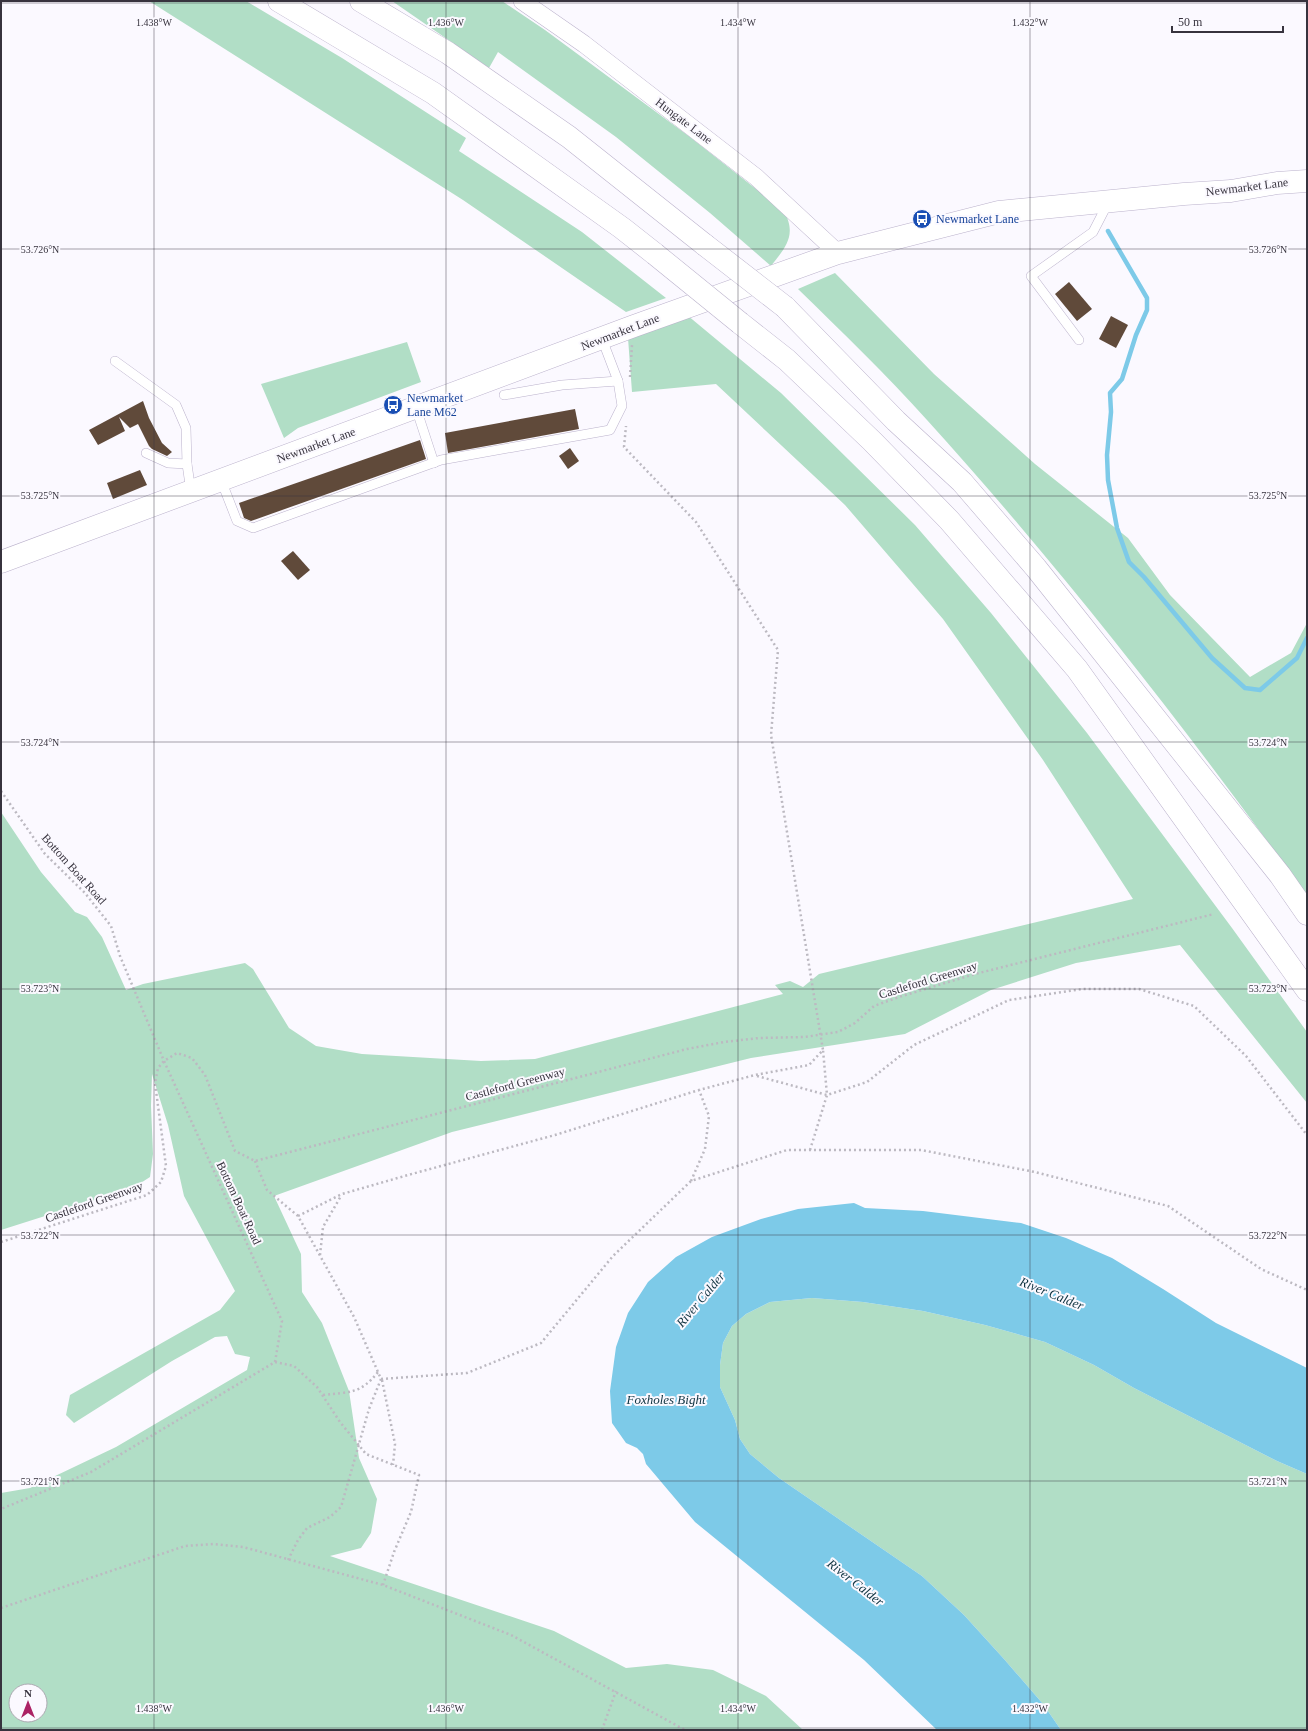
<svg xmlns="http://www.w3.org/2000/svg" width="1308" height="1731" font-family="Georgia,serif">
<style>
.green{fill:#b1dec6;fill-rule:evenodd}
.water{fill:#7dcae8}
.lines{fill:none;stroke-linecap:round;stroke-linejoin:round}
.stream{stroke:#7dcae8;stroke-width:4.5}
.building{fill:#604a3a}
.service-casing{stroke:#bbb2cc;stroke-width:10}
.minor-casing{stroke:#bbb2cc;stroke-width:18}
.secondary-casing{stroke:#bbb2cc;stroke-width:23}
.motorway-casing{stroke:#bbb2cc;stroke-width:23}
.path{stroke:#bcb9c1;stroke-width:2.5;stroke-dasharray:2 3;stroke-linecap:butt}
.service{stroke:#fff;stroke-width:9}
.minor{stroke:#fff;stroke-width:17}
.secondary{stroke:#fff;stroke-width:22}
.motorway{stroke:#fff;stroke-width:22}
.motorway-bridge-casing{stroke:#bbb2cc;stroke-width:23;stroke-linecap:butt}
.motorway-bridge{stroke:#fff;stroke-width:22}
.ticks{fill:none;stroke:#37333e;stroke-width:1;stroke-opacity:0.45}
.labels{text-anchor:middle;stroke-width:4;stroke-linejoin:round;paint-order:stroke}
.street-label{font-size:12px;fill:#37333e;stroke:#fbf9ff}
.transit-label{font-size:12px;fill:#164399;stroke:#fbf9ff;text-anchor:start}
.water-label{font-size:13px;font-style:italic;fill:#0f3340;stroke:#fbf9ff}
.ticks-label{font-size:10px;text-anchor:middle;fill:#37333e;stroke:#fbf9ff;stroke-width:4;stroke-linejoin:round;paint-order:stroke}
</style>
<rect width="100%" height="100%" fill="#fbf9ff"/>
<g class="green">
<polygon points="149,1 246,1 342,58 466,138 459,151 582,232 666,298 626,312 463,200"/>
<path d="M392,1H502L545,30L690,137L784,211C797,235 786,247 771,266L710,213L616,137L498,52L489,68Z"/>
<path d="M835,273L934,374L1035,464L1128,538L1170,595L1250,677L1291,653L1307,623V896C1188,731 1063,570 927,420C886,374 842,332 798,289Z"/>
<path d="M687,315L781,393L915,525L991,613L1087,733L1232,928L1307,1032V1103L1180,945L1076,963L991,990L905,1034L751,1058L452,1132L274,1196L301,1254L302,1292L322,1323L349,1391L359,1458L377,1499L371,1533L361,1548L330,1556L554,1631L626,1668L667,1664L713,1670L766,1696L803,1730H1V1493L30,1488L116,1447L247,1370L250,1357L235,1354L227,1336L215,1337L172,1361L74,1423L66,1415L70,1395L220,1310L235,1291L184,1196L168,1125L152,1074L151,1106L153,1154L150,1177L133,1188L1,1230V812L41,872L75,912L87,917L102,937L126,990L143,984L245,963L253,969L289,1028L316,1046L362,1054L481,1061L535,1059L783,994L775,985L790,981L803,987L819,974L1133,899L1043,760L943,619L845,505L716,384L632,392L628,338ZM16,1691H40V1715H16Z"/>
<polygon points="407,342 421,382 298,428 284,438 261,384"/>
<polygon points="812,1298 863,1302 923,1311 985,1325 1045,1342 1094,1365 1134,1388 1277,1461 1307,1474 1307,1730 1061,1730 1043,1704 1004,1659 964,1615 922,1576 779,1478 750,1454 740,1439 735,1420 720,1387 720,1365 723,1343 732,1326 746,1314 770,1302"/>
</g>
<polygon class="water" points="854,1203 865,1208 923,1211 1021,1223 1066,1238 1112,1258 1163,1289 1216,1323 1307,1368 1307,1474 1277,1461 1134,1388 1094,1365 1045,1342 985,1325 923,1311 863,1302 812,1298 770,1302 746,1314 732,1326 723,1343 720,1365 720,1387 735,1420 740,1439 750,1454 779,1478 922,1576 964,1615 1004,1659 1043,1704 1061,1730 937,1730 864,1660 695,1522 646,1464 643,1454 637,1448 626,1443 612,1423 610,1391 616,1347 628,1313 648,1282 676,1257 712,1237 761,1219 798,1209"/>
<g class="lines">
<polyline class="stream" points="1108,231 1147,298 1147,310 1136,335 1122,379 1110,393 1111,412 1107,455 1108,480 1117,528 1129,562 1144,577 1212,658 1245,688 1260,690 1297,658 1307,638"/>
</g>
<g class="building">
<polygon points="1069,282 1092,309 1077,321 1055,294"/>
<polygon points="1111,316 1128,325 1116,348 1099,339"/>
<polygon points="143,401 149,418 162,443 172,452 167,456 152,449 149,446 138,424 130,428 119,417 125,431 98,445 89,430"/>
<polygon points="575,409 579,429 448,453 445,433"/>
<polygon points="420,440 426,459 251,521 244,518 239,503"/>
<polygon points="570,448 579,461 568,469 559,456"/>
<polygon points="140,470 147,485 113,499 107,483"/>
<polygon points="293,551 310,570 298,580 281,561"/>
</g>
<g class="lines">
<g class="service-casing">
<g id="service">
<polyline points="1079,340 1031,276 1093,232 1108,203"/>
<polyline points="115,361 176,405 186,428 187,464 191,492"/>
<polyline points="504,395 562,385 618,381"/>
<polyline points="416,408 434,463"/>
<polyline points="146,453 168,463 187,464"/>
<polyline points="221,480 237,521 253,528 441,460 610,430 622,406 618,381 602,339"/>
</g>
</g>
<g class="minor-casing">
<polyline id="minor" points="522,1 584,44 756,177 838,253"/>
</g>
<g class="secondary-casing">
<polyline id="secondary" points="1,562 634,326 838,253 999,212 1184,194 1231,191 1277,183 1307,181"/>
</g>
<g class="motorway-casing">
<g id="motorway">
<polyline points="279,1 433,93 622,228 655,254"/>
<polyline points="361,1 448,53 569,137 705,245"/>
<polyline points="785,307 896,421 962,482 1036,568 1280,875 1307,914"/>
<polyline points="740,323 787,360 872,441 949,520 1077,669 1307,990"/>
</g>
</g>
<g class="path">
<polyline points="630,377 632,345"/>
<polyline points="1,791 45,854 85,893 111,926 120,956 164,1061 282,1321 275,1362 91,1472 1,1509"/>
<polyline points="757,1076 827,1095 867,1082 914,1045 1009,1000 1083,989 1139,989 1194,1006 1246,1056 1307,1135"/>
<polyline points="810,1150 827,1095 823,1050"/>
<polyline points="255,1161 267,1190 298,1216 354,1317 381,1379 467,1373 541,1343 613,1256 691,1181 787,1150 921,1150 1035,1172 1168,1206 1261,1269 1307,1290"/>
<polyline points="691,1181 705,1149 709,1116 699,1090"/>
<polyline points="298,1216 342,1194 408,1175 555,1135 699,1090 755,1075 809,1065 823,1050 771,735 778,650 696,522 624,447 626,426"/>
<polyline points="1,1242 147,1195 161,1182 166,1166 155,1083 158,1068 164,1061 177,1053 192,1058 205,1075 235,1151 255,1161 687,1049 724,1042 759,1038 805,1037 838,1032 855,1023 874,1006 899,997 975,974 1214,914"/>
<polyline points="320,1255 323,1227 341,1196"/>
<polyline points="275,1362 294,1366 317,1387 340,1422 366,1454 419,1475 411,1512 394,1552 383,1585"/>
<polyline points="382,1380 395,1444 393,1465"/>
<path d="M323,1395C349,1392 361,1394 378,1372"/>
<polyline points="288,1560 298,1540 307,1528 330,1517 341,1507 369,1409 381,1379"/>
<polyline points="1,1608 185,1546 214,1544 243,1547 383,1585 511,1635 685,1730"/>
<polyline points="602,1730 616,1691"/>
</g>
<use href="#service" class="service"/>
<use href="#minor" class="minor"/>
<use href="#secondary" class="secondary"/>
<use href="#motorway" class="motorway"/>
<g class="motorway-bridge-casing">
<g id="motorway-bridge">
<polyline points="705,245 785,307"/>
<polyline points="655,254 740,323"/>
</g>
</g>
<use href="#motorway-bridge" class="motorway-bridge"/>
</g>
<path class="ticks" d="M154,1V1730M446,1V1730M738,1V1730M1030,1V1730M1,3H1307M1,249H1307M1,496H1307M1,742H1307M1,989H1307M1,1235H1307M1,1481H1307M1,1728H1307"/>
<defs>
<g id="bus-disc" transform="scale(1)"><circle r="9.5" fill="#1a4fb4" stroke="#fbf9ff"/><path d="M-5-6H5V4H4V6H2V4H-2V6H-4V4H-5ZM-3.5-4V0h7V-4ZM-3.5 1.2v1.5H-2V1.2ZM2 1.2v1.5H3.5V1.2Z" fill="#fff"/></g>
</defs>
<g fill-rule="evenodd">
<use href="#bus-disc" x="922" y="219"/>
<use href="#bus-disc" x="393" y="405"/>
</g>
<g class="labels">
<g class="street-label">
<text transform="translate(684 121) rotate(37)" y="4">Hungate Lane</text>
<text transform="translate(1247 187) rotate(-7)" y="4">Newmarket Lane</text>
<text transform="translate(620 332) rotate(-21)" y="4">Newmarket Lane</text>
<text transform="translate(316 445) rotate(-20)" y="4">Newmarket Lane</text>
<text transform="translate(74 869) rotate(48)" y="4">Bottom Boat Road</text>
<text transform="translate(928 980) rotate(-17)" y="4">Castleford Greenway</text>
<text transform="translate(515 1084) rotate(-15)" y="4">Castleford Greenway</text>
<text transform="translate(94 1202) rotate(-19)" y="4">Castleford Greenway</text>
<text transform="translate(239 1203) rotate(65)" y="4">Bottom Boat Road</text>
</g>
<g class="transit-label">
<text x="936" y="223">Newmarket Lane</text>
<text x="407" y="402">Newmarket<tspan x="407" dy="14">Lane M62</tspan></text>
</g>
<g class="water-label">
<text transform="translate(1052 1293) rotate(22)" y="5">River Calder</text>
<text transform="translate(700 1299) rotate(-50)" y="5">River Calder</text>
<text x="666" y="1404">Foxholes Bight</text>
<text transform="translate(856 1582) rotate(38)" y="5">River Calder</text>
</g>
</g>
<g class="ticks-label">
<text x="154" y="26">1.438°W</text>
<text x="446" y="26">1.436°W</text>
<text x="738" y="26">1.434°W</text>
<text x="1030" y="26">1.432°W</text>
<text x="40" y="253">53.726°N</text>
<text x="1268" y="253">53.726°N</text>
<text x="40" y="499">53.725°N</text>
<text x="1268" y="499">53.725°N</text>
<text x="40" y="746">53.724°N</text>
<text x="1268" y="746">53.724°N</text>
<text x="40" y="992">53.723°N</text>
<text x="1268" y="992">53.723°N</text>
<text x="40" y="1239">53.722°N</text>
<text x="1268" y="1239">53.722°N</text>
<text x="40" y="1485">53.721°N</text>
<text x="1268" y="1485">53.721°N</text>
<text x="154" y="1712">1.438°W</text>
<text x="446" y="1712">1.436°W</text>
<text x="738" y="1712">1.434°W</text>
<text x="1030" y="1712">1.432°W</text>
</g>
<rect width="1308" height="1731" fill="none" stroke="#37333e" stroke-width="4"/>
<g transform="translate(28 1703)"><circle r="19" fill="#fbf9ff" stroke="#adaab2"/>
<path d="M0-3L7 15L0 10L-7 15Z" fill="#ac2265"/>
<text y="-6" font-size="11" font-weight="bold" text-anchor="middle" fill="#37333e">N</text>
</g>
<path d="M1172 26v6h111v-6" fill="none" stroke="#37333e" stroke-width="2"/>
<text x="1178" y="26" font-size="12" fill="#37333e" stroke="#fbf9ff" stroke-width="3" paint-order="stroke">50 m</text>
</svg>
